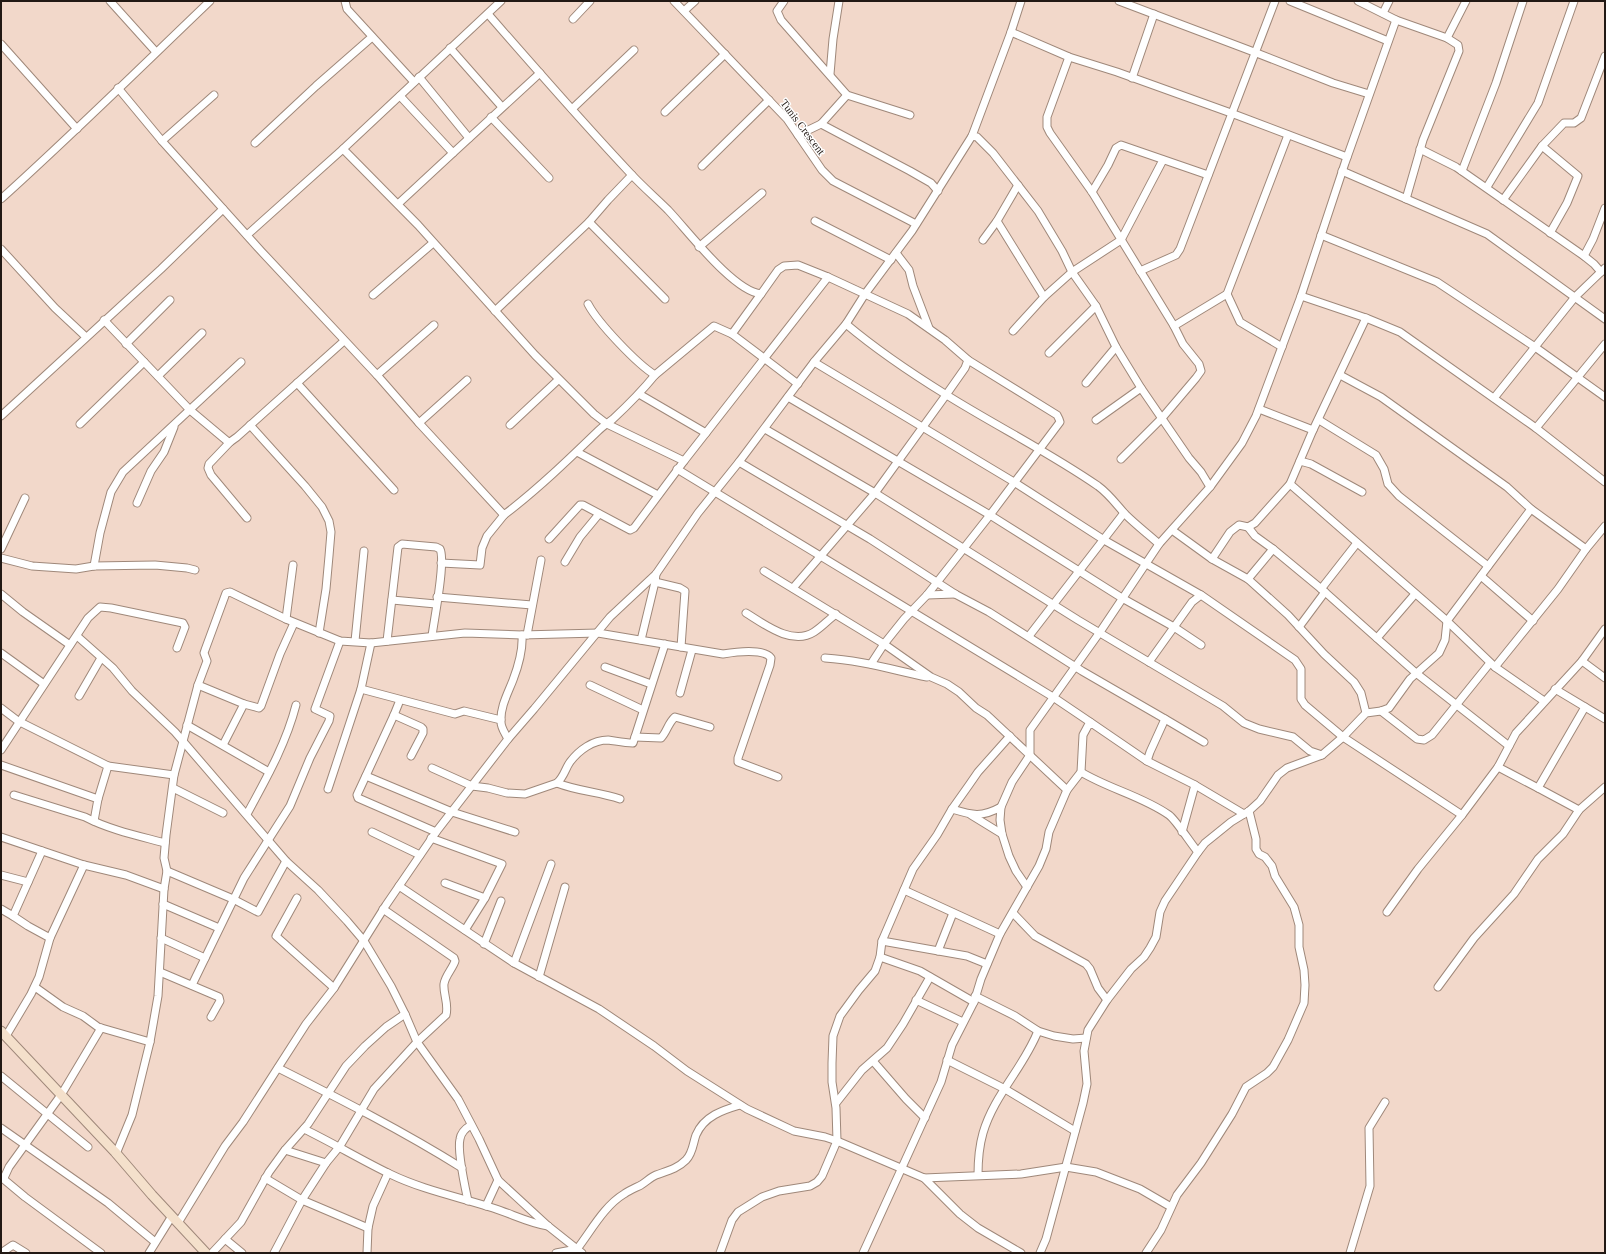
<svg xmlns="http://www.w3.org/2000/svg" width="1606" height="1254" font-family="'Times New Roman',serif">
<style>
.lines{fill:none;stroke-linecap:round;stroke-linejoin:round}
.street-casing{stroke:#9f887a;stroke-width:9}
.secondary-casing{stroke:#9f887a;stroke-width:11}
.street{stroke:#fff;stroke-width:7}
.secondary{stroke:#f4e0cb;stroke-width:9}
.labels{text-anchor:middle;stroke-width:3;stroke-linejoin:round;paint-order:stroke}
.street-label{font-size:11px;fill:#221914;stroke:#fff}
</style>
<rect width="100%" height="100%" fill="#f2d8ca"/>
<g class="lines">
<g class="street-casing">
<g id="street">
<polyline points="110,1 156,52"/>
<polyline points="345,1 347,9 414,82"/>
<polyline points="674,1 787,119 822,170 833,181 916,224"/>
<polyline points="784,1 777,11 781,20 847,95 910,115"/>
<polyline points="1119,1 1254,52 1333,83 1369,94"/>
<polyline points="1290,1 1388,41"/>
<polyline points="1358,1 1396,20"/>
<polyline points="684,11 695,1"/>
<polyline points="1383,13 1389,1"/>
<path d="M488,14C535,68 582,122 631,174C643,187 656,198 668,210C688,231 733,291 761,294L778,270L784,266L798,265L828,277L908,314L945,340L968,360L965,368L946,395L875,493L793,588"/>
<polyline points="573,19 590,1"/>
<polyline points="1011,32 1069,57 1117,72 1231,113 1347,157"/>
<polyline points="1,44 77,129"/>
<polyline points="450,48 502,107"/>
<polyline points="1069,57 1047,117 1047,127 1050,133 1092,192 1174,326 1183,344 1199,364 1201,371 1196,378 1162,418 1121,459"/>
<polyline points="830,74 833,39 839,1"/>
<polyline points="419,77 469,138"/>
<polyline points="1132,78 1154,14"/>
<path d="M118,88L162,141L261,251L377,375L419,423L504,515C538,489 568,460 598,431C603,426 608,423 613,419C628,405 642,391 655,375"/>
<polyline points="400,96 453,153 540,73"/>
<polyline points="572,109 634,50"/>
<polyline points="665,112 725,54"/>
<polyline points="491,117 549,178"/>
<polyline points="821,124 910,171 931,183 938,191"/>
<polyline points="798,135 821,124 847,95"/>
<polyline points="972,136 977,137 993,153 1038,211 1062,251 1072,272 1096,306 1116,347 1141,388 1189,458 1201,472 1210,487"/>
<polyline points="162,141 214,95"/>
<polyline points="255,143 316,86 372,37"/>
<polyline points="1542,146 1578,176 1567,203 1550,233"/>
<polyline points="343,149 418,225 535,355 594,414 607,424 684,461"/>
<polyline points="1420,149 1456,167 1584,256 1594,264 1601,272"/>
<polyline points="702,166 769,100"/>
<polyline points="1342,171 1487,234 1605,319"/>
<polyline points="1462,171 1496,83 1523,1"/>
<polyline points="1487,187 1538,103 1574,1"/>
<polyline points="1092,192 1108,165 1116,148 1121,145 1208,175"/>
<path d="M1,199C72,135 141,67 210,1"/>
<polyline points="1406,199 1423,140 1459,51 1458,45 1447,38"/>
<polyline points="1503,200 1542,146 1564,123 1574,123 1581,118 1605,56"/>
<polyline points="398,204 453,153"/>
<polyline points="815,221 891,260"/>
<polyline points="997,221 1044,297"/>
<polyline points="589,222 665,299"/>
<polyline points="247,235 343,149 501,1"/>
<polyline points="1321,235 1437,282 1535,347 1605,397"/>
<polyline points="983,240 997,221 1018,185"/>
<polyline points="699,247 762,193"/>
<polyline points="1,249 55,308 86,337"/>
<polyline points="896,253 909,270 913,286 929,328"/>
<polyline points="1584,256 1593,239 1605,208"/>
<polyline points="1140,271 1176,255 1180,249 1275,1"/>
<polyline points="761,294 732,334 798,384"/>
<polyline points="1227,294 1240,322 1282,347"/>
<polyline points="373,295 433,243"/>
<polyline points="1301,296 1366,318 1400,332 1536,428 1605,482"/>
<path d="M588,304C598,323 637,364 655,375L714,326L732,334"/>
<polyline points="495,311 589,222 608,200 632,175"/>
<polyline points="1366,318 1313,430 1290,484 1447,621 1495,667 1544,701"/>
<polyline points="104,320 190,410 227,441 230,442 237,437 344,341"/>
<path d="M846,324C877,350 911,373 945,394C996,426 1049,452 1098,486C1109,494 1116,504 1125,514C1136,525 1148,534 1159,544"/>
<polyline points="1174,326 1227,294 1288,135"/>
<polyline points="1013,331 1044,297 1072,272 1121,240 1163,160"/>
<polyline points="126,344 170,300"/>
<polyline points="1049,353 1096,306"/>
<polyline points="814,362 1014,482 1104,540 1201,595 1192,602 1149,662"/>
<polyline points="377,375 434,325"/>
<polyline points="1340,375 1381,397 1507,487 1531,509 1586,549"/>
<polyline points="158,376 202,333"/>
<polyline points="297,383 394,490"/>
<polyline points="1086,383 1116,347"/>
<polyline points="639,394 706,433"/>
<polyline points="788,397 990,515 1122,598 1174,627 1201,645"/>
<polyline points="1494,398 1575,297 1605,268"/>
<polyline points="1259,409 1313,430"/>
<polyline points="1,416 161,269 223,209"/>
<polyline points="1096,420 1141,388"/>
<polyline points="1319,420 1376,455 1384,469 1388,484 1399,496 1488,566"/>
<polyline points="419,423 467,380"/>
<polyline points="80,424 144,362"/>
<polyline points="250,425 305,486 322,507 329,521 331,532 329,556 326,589 319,633"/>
<polyline points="510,425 558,380"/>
<polyline points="1536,428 1605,344"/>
<polyline points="765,429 875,493 1078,620 1223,706 1244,723 1259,729 1293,737 1310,751 1322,755"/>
<polyline points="230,442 209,464 208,468 211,475 247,518"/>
<polyline points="577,452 658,495"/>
<polyline points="1300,461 1311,464 1362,492"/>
<polyline points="739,462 870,539 955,594 989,612 1082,671 1165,719 1150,752 1147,761"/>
<polyline points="677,469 1053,697 1090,722"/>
<polyline points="137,503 151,471 164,452 174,427"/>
<polyline points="1248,527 1255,536 1273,549 1325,592 1416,673 1509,746"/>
<polyline points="1172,530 1212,559 1248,579 1288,615 1324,654 1354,682 1361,693 1366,713"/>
<polyline points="549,539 580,505 583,505 630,530 634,528 684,461 828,277"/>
<polyline points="1,549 25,498"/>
<polyline points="1,558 32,566 76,569 94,566 155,565 187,568 195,570"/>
<polyline points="1212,559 1230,532 1239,525 1248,527 1255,523 1290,484"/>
<polyline points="565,562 580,537 599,514"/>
<polyline points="441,563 480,565 482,548 487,536 504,515"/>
<polyline points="94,566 100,533 111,492 123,472 241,362"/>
<polyline points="764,571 884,644 931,677 947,684 959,692 976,708 987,715 1067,790"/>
<polyline points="656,574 655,582 680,588 685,591 681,647"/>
<polyline points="1481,576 1533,621"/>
<polyline points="1248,579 1273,549"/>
<polyline points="1321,589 1357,543"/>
<polyline points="1,594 23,612 70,645"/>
<polyline points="927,595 955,594"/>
<polyline points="1201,595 1295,660 1301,669 1301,699 1305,705 1343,737 1462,815"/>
<polyline points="437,597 532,605"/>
<polyline points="392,600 436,604"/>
<path d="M746,613C764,624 792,646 814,632C822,627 828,620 836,614"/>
<polyline points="286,619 293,565"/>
<polyline points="1299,627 1325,592"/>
<polyline points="527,635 541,560"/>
<polyline points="77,636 113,668 132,691 175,732 286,861 318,890 347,921 364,941 391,986 405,1014 417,1042 458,1099 479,1139 498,1180 548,1226 582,1253"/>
<polyline points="1029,636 1124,513"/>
<polyline points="1377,638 1415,594"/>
<polyline points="641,640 655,582"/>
<polyline points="355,641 364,551"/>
<path d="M387,641L398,547L402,544L436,547L440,549C446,561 434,620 432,636"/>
<polyline points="1,653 44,684"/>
<path d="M825,658C860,660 893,670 927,677"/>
<polyline points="1582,661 1605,678"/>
<polyline points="871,664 884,644 904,619 927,595 990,515 1060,422 1059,419 1057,415 968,360"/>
<polyline points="605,667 651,684"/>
<polyline points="1495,667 1558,589 1586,549 1605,526"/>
<polyline points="198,685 244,704 223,745"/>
<polyline points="590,685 643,710"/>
<polyline points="361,689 455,714 464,711 501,720"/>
<polyline points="1555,689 1605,719"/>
<polyline points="680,693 692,650"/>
<polyline points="79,696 101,658"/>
<polyline points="400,700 394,715 357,795 358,798 436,832"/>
<polyline points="244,704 259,708 261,706 280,654 294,623"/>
<polyline points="1,708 18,721 108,766 98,799"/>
<polyline points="1381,711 1417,739 1424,740 1432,735 1490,663"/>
<polyline points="394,715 421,727 423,729 423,733 411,756"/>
<polyline points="1165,719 1204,742"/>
<polyline points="187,725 269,772"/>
<path d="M635,737L661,738C667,732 668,723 675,717L710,727"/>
<path d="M508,739C505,733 501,728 501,722C500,707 508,693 513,680C518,667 523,650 522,635"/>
<polyline points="1,750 88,618 100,607 111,608 183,623 185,627 177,648"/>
<polyline points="1,765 98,799 94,821"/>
<polyline points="108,766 174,775"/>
<polyline points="1498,767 1538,788 1585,707"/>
<path d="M432,768L472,786L488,788L507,793L525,794L557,783C564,777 565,769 570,762C579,750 593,740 608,740C616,741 624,743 633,743L665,644"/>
<polyline points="366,776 452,812 515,832"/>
<path d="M557,783C577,791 599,792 620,799"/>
<polyline points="1195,785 1244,814"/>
<polyline points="173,788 223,813"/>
<polyline points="1538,788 1579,810"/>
<polyline points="328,789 361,689 371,643"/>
<path d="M14,795L85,817C110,830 139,836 165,843"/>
<path d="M952,809C972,815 981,818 1001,807"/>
<path d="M247,814C266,779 286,744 296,705"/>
<polyline points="971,815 1002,834"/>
<polyline points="372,832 420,855"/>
<polyline points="1,837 84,865 126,875 164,889"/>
<polyline points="431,838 502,864 485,898 465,930"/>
<polyline points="42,851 13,916 28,926 50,938"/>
<polyline points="1198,852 1205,843 1231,822 1249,811 1260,801 1278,775 1287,768 1322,755 1343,737 1366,713 1381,711 1389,708 1410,679 1439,653 1445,640 1447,621 1531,509"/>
<polyline points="167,871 233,899 258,912 286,861"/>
<polyline points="1,875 28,882"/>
<polyline points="445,883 485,898"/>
<polyline points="399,886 514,963 599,1009 654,1046 687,1071 747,1109 794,1131 825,1137 837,1141 924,1178 1021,1174 1066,1167 1096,1172 1140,1189 1171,1207"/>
<polyline points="1027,887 1016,871 1009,856 1002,834 1000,820 1001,807 1012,782 1030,755 1030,730 1100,632 1159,544 1210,487 1242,443 1256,416 1301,296 1345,163 1396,20 1447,38 1466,1"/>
<polyline points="904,890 1000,934"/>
<polyline points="297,898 276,936 334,988"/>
<polyline points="163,904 219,928"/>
<polyline points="1,909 13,916"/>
<polyline points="1387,912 1418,869 1462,815 1498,767 1516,733 1582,661 1605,629"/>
<polyline points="1013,913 1035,936 1086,964 1090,969 1098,988 1107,1000"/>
<polyline points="161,938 205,958"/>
<polyline points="882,941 967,956 987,964"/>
<polyline points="484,944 501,901"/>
<polyline points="938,951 953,913"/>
<polyline points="880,957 920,971 974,1002"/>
<polyline points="514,963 551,864"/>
<polyline points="160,972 219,997 220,1001 211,1017"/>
<polyline points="539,977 565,887"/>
<polyline points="192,985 244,878 290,806 310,758 329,721 330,716 315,709 340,641"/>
<polyline points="35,987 63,1007 83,1016 98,1027 150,1042"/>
<polyline points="1438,987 1474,938 1514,894 1538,859 1563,834 1579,810 1605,787"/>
<polyline points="975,996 1015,1016 1038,1031 1054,1036 1073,1039 1086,1038"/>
<polyline points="916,1000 963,1022"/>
<polyline points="6,1036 31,994 39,977 50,938 84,865"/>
<polyline points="947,1060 1005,1089 1075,1131"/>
<polyline points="873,1061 906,1099 925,1118"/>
<path d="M278,1068C340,1099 403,1131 462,1168"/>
<polyline points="1,1076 88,1147"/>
<polyline points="836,1103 862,1070 887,1048 903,1024 930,977"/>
<polyline points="1,1128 108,1203 155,1242"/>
<path d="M304,1129C333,1143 361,1160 390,1174C423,1190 459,1197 493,1208C512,1214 529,1223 548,1226"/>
<polyline points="285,1150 326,1163"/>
<path d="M116,1154L132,1115L150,1042L158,996L164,889L167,871L164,858L166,835L174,775L198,685L207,661L204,653L205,650L226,593L230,592L286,619L340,641L371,643L465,633L522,635L598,633L723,654C735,652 764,648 771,658L770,665L738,758V762L778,777"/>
<path d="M978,1175C978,1161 979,1147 983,1133C994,1095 1024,1067 1038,1031"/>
<polyline points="1,1177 25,1197 101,1253"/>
<polyline points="4,1178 9,1167 61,1095 101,1028"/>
<polyline points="265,1178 302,1200 368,1228"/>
<polyline points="924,1178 960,1214 978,1228 1021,1253"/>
<path d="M468,1201C465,1187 457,1151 460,1139C461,1132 466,1128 471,1125"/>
<polyline points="486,1206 498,1180"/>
<polyline points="178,1223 225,1146 243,1122 306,1024 334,988 386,905 436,832 508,739 534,709 610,617 656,574 698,513 739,462 814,362 846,324 865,294 912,231 972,136 1011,32 1021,1"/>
<polyline points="225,1239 242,1253"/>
<polyline points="1,1253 13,1245 26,1253"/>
<polyline points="149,1253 172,1216"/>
<polyline points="212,1253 241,1222 269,1172 285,1150 308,1124 346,1066 365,1046 386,1027 405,1014"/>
<path d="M274,1253L302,1200L326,1163L340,1146L374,1089L417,1042L446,1015C449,1004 443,994 444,984C445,976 453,968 455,961L454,958L383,909"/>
<polyline points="367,1253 368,1228 373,1206 388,1173"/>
<path d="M556,1253L577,1249C591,1231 604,1206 624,1194C630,1190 635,1188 641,1185C646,1182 651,1177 656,1175C667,1171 677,1169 686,1160C693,1153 693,1143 696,1135C704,1116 723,1110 740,1105"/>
<polyline points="720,1253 732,1220 738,1212 762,1197 779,1191 810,1186 817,1182 822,1176 837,1141 836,1108 832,1082 832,1063 833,1036 840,1016 859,990 875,971 880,957 882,941 913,869 937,835 952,809 969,785 978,772 1010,736"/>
<polyline points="863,1253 941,1082 952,1045 974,1002 981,979 1000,934 1039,866 1046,849 1049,832 1067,790 1081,772 1083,735 1090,722 1147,761 1195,785 1182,832"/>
<path d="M1040,1253L1046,1239L1083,1103L1087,1084L1084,1051L1088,1030L1107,1000L1131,969L1144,957L1150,948L1156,937L1160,912L1165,901L1198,852C1191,844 1176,820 1169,815C1142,796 1109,789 1081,772"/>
<polyline points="1146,1253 1161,1230 1177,1195 1201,1163 1232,1114 1246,1087 1267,1073 1273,1067 1288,1040 1304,1003 1305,985 1304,970 1299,947 1299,925 1294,907 1275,876 1272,866 1265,857 1259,854 1256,849 1256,839 1249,811"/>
<polyline points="1350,1253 1370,1186 1369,1128 1385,1102"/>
</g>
</g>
<g class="secondary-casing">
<polyline id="secondary" points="1,1031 115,1152 152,1195 206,1253"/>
</g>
<use href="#street" class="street"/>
<use href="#secondary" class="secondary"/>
</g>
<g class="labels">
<g class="street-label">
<text transform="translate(803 127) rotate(53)" y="4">Tunis Crescent</text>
</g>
</g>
<rect width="1606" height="1254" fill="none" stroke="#221914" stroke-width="4"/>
</svg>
